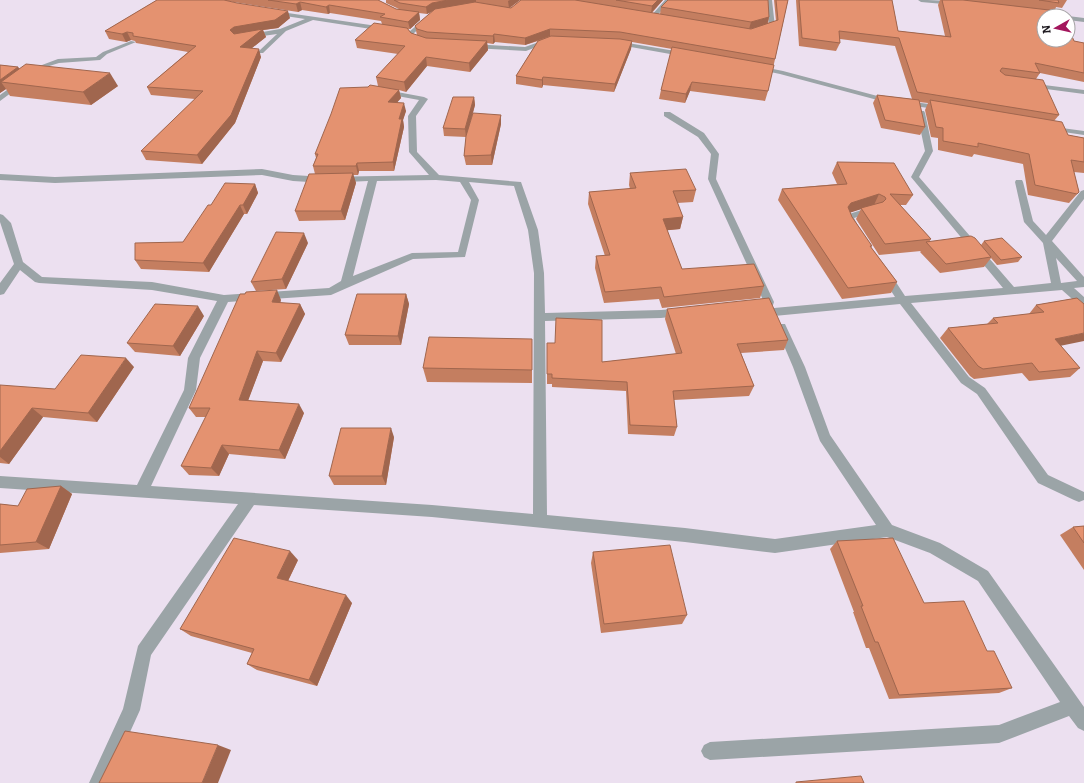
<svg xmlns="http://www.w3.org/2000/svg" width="1084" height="783" font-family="Bitter,serif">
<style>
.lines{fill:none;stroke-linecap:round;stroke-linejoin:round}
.minor{fill:#9ba4a7;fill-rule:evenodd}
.wall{fill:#c47e60;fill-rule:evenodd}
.shaded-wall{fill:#a0664e}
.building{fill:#e49270;stroke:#a0664e}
</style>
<rect width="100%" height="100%" fill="#ece0f0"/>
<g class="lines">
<g class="minor">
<polygon points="665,0 671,0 655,18 651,18 651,16"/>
<polygon points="766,0 772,0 775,27 761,32 759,31 759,29 769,26"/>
<path d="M918,0C929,0 948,0 958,3L955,5L921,2Z"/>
<polygon points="274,11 384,27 387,29 384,31 313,20 286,31 263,53 259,53 259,51 277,34 248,38 246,37 246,35 280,29 305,19 272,14 272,12"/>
<polygon points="1068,16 1084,18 1084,22 1068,20"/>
<polygon points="426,17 431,18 413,34 409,34 409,32"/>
<polygon points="550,38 553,40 552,41 526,51 472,48 469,46 472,44 525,47"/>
<polygon points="131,41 136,42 107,54 100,60 59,63 46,67 0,101 0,95 42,65 58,59 96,57 103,52"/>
<polygon points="616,41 687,53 690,55 687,57 614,44 614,42"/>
<polygon points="758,66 783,71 885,98 943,106 947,108 943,110 885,102 780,74 756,69 756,67"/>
<polygon points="1028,83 1084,90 1084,94 1031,87 1027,85"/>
<path d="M381,89L424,97L428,99L416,116L417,152L439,175L521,182L538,230L544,273L545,313L661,310L683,308L687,309L688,312L687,315L661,318L545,321L547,515L685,528L775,539L876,525L820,441L793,367L776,327L777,324H785L805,367L830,435L892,525L940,543L988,571L1084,707V731L1078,728L1069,716L999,743L710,760L704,757L701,751L704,745L710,742L999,725L1060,702L978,581L930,553L887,537L775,553L685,542L432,517L254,505L151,655L140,710L107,783H89L123,709L138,646L238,504L0,488V476L137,485L184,390L188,358L217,301L152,290L39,283L35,282L20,270L4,294L0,295V283L14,264L0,222V214L3,215L11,223L23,262L42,277L152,282L224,295L329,288L341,281L368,181L325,183L293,181L262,175L55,183L0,180V174L55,177L262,169L293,175L325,177L429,175L409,152L408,116L419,100L381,93ZM436,180L460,182L471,200L458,252L412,253L353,276L377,181ZM469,182L514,186L528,230L534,273L533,514L432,505L151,486L196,390L200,358L228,302L331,295L413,259L465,257L479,200Z"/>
<path d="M918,111H924L925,113L933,151L919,177L1014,287L1051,283L1043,243L1024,222L1015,182L1016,180H1022L1023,182L1033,221L1046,235L1081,191L1084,190V199L1052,241L1084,277V287L1074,288L1084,297V307L1080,306L1062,290L911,303L969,377L985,388L1048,475L1084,492V500L1079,502L1074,500L1038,483L977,394L961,383L900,304L774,316L770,315L769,312L770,309L774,308L895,297L881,275L886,272L890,273L905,296L1003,288L911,177L925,151L917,113ZM1056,258L1077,281L1061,283Z"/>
<polygon points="664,112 670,112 704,133 719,154 716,179 774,302 773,305 765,305 764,302 708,179 711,154 698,137 664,116"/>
<polygon points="1047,126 1084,131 1084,135 1050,130 1047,130"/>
<polygon points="874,206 879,209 877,211 854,218 859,228 857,230 851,230 844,217 846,215"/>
</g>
</g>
<g class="wall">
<path d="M157,0H378L396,9H399L386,3V0H520L510,8H511L521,0H663L652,13L660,14L661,7L769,17L768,23L776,21L774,0H788L768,91L765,101L690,91L685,103L659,99L661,90L672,49L632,42L631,49L614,92L543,85L542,88L516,84V76L538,41L525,45L495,42L493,44L487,43L488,50L470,72L427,66L406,92L399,90L401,98L397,102L406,111L403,120L404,127L394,171H359L358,175H353L356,183L345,220L299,221L295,211L315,174L313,166L316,158L315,154L368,87L378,86L376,77L398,54L357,48L355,40L382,24L381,21L330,13L328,14L302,10L298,12L227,1L290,18L278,28L263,30L266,37L252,48L261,57L235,123L202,164L146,160L141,151L195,99L151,95L147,87L188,52L136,43L135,41L131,40L126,42L109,39L105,31ZM433,11L415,26L417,35L411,33L408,29H410L420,20L419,13L427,14Z"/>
<polygon points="796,0 892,0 898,31 945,36 938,5 940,0 1067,0 1062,8 1056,7 1055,10 1074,41 1084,43 1084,82 1040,73 1036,79 1059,115 1054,121 1068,135 1084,138 1084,173 1074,172 1079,192 1069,203 1028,195 1023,164 974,154 972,157 938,150 938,138 931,137 925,110 928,103 919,102 925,127 920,135 881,128 873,103 877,95 912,99 895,46 840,39 840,43 836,51 799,46"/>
<polygon points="0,65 18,67 20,69 118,86 91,105 10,96 6,89 0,93"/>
<polygon points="474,97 475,105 468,131 501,115 501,124 492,165 466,165 464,156 466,137 444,136 443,128"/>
<polygon points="837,162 913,195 906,205 900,205 931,239 929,242 981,245 984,241 1022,257 1018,262 997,265 991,258 984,267 940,273 920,252 921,251 879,255 856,219 861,209 850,212 852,217 872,246 871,247 897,282 891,293 842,299 778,200 782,189 837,184 832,173"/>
<polygon points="630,173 696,190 693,202 677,203 683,217 680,229 667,230 682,269 764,286 760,298 662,308 659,299 604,303 595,268 596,256 605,256 588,204 589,192 630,189 629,185"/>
<polygon points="255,184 258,193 247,214 244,214 209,272 141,269 135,260 183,242 211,205"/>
<polygon points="308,243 286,289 256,291 251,282"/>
<polygon points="406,294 409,304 401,345 349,345 345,335"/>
<polygon points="1077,298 1061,346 1080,368 1070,377 1029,381 1022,373 974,379 970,376 940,338 948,328 987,324 993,318 1029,314 1036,305"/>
<polygon points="281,300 280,303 300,304 305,314 281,362 263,361 248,400 304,413 285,459 229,454 219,476 189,475 181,466 206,417 196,417 189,408"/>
<polygon points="667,309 788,340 784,350 741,353 754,386 749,396 674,400 677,427 674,436 628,434 626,391 552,387 552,384 547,384 547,343 602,362 676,354 665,319"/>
<polygon points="204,316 180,356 135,352 127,343"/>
<polygon points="532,352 532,383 427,382 423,368"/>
<polygon points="134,367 97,422 43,417 9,464 0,463 0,386 55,389"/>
<polygon points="394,437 386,485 334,485 329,476"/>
<polygon points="61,486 72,494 49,549 0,553 0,504 18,506"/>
<polygon points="1084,526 1084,570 1060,535 1073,527"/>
<polygon points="837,541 924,603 987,651 1012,688 999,693 889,699 869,648 866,648 853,612 854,612 830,549"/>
<polygon points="593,552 687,615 682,624 601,633 591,563"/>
<polygon points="298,560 288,581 352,603 317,686 257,670 247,664 252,653 191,636 180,629"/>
</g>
<g class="shaded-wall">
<polygon points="448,0 476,0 476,3 433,11 427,14 426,7 432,3"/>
<polygon points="510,0 520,0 509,8 508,1"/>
<polygon points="658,0 663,0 651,13 652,6"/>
<polygon points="300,2 302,10 298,12 296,4"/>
<polygon points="329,5 330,13 328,14 326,7"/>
<polygon points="288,11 290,18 278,28 263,30 266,37 243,55 230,30 234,27"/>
<polygon points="419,12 420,20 410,29 408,22"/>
<polygon points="769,17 767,25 749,29 751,22"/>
<polygon points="550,29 550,36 525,45 525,38"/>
<polygon points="127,32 131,40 126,42 122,34"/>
<polygon points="494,34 495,42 493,44 493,36"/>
<polygon points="487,41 488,50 470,72 469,63"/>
<polygon points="632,41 631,49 614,92 615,84"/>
<polygon points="259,49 261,57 235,123 202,164 197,155"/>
<polygon points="426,57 427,66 406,92 404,82"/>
<polygon points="18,67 24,76 1,82 6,89 0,93 0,80"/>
<polygon points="110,73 118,86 91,105 83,92"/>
<polygon points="543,77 543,85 542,88 542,80"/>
<polygon points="692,82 690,91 685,103 686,94"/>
<polygon points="399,90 401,98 390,111 388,102"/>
<polygon points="474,97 475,105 466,137 465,129"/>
<polygon points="404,103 406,111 403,120 404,127 394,171 393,162 399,119"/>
<polygon points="501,115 501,124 492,165 491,155"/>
<polygon points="357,163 359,171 358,175 356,166"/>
<polygon points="353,173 356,183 345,220 341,211"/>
<polygon points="255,184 258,193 247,214 243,205"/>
<polygon points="879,194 874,205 846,214 848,207 851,203"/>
<polygon points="240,205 244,214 209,272 203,263"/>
<polygon points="683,217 680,229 660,231 663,219"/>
<polygon points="304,233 308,243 286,289 282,279"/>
<polygon points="277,290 281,300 277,312 272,302"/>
<polygon points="406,294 409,304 401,345 398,336"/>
<polygon points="300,304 305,314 281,362 276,353"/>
<polygon points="198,306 204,316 180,356 173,346"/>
<polygon points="1084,333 1084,341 1045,349 1055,339"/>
<polygon points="257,351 263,361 245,409 239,400"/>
<polygon points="126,358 134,367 97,422 88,413"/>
<polygon points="299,404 304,413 285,459 279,450"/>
<polygon points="32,408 43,417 9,464 0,457 0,451"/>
<polygon points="391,428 394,437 386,485 382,476"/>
<polygon points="222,445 229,454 219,476 211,468"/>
<polygon points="61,486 72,494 49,549 36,542"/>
<polygon points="290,551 298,560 285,587 277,578"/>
<polygon points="346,595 352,603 317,686 309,680"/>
<polygon points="218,745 231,750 218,783 202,783"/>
</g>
<g class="building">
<polygon points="157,0 224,0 237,3 288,11 275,20 234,27 230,30 234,34 263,29 240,47 259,49 231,115 197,155 141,151 203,91 147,87 196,46 133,36 133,33 127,32 122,34 105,31"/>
<polygon points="268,0 378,0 396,9 419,12 408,22 380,17 385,14 329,5 326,7 300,2 296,4"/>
<polygon points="394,0 448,0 432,3 426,7 400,3"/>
<polygon points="521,0 575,0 751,29 778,20 776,0 788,0 775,59 620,32 550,29 525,38 494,34 493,36 427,32 417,29 415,26 435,9 475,2 511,8"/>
<polygon points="616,0 658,0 652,6"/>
<polygon points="668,0 768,0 769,17 751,22 661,7"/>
<polygon points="799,0 892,0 898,31 951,37 942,0 963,0 1049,10 1061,10 1063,16 1044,16 1044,40 1068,40 1068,27 1074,41 1084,43 1084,73 1035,63 1040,73 1002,68 1000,71 1005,75 1043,80 1059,115 917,92 899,38 839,31 840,43 802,38"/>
<polygon points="1039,0 1058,0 1059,3"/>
<polygon points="374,23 407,28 411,33 426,38 487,41 469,63 426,57 404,82 376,77 405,46 355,40"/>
<polygon points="551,36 620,39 632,41 615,84 543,77 542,80 516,76 538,41"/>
<polygon points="672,47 774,65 768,91 692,82 686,94 661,90"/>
<polygon points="26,64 110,73 83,92 1,82"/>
<polygon points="0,65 18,67 0,80"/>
<polygon points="370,85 399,90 388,102 404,103 399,119 402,119 393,162 357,163 356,166 313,166 318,154 315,154 331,114 340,88 368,87"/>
<polygon points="877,95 919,100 925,127 885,120"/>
<polygon points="453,97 474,97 465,129 443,128"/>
<polygon points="930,100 1062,122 1068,135 1084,138 1084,162 1071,160 1079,192 1077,194 1035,185 1029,154 978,143 978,147 943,141 943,128 936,127"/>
<polygon points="473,113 501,115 491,155 464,156 466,136"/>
<polygon points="837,162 894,163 913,195 890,194 931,239 885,244 861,208 883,202 886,199 885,197 879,194 851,203 848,207 852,217 872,246 870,246 897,282 848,288 782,189 847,184"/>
<polygon points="686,169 696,190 673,191 683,217 663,219 682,269 754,264 764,286 664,297 661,287 605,292 596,256 610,255 589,192 636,188 630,173"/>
<polygon points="353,173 341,211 295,211 309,174"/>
<polygon points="225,183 255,184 243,205 240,205 203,263 135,260 135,243 183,242 208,205 211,205"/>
<polygon points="276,232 304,233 282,279 251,282"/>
<polygon points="971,236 975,238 991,257 946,264 926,242"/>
<polygon points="1002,238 1022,257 1001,260 984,241"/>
<polygon points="277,290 272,302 300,304 276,353 257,351 239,400 299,404 279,450 222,445 211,468 181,466 210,408 189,408 240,294 245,294 246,292"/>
<polygon points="357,294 406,294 398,336 345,335"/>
<polygon points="769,298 788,340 737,344 754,386 673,391 677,427 630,425 627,382 552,378 552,374 547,374 547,343 555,343 556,318 602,320 602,362 682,353 667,309"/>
<polygon points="1077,298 1084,304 1084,333 1055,339 1080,368 1039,372 1032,363 983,369 978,366 948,328 998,323 993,318 1044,312 1036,305"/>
<polygon points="155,304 198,306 173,346 127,343"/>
<polygon points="429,337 532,339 532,370 423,368"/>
<polygon points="81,355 126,358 88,413 32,408 0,451 0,385 55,389"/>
<polygon points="341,428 391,428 382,476 329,476"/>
<polygon points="61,486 36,542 0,545 0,504 18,506 27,489"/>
<polygon points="1084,526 1084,543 1073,527"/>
<polygon points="234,538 290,551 277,578 346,595 309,680 247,664 254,649 180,629"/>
<polygon points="893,538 924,603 964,601 987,651 994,651 1012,688 899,695 878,642 875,642 861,606 863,606 837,541"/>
<polygon points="670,545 687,615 604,624 593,552"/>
<polygon points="125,731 218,745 202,783 99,783"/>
<polygon points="861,776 864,783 796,783 796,782"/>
</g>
<g transform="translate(1056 28) rotate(262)"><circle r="19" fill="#ffffff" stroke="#a5a3a5"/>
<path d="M0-3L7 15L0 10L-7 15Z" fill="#a3165d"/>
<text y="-6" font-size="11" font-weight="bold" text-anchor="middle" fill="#1d191f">N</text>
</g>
</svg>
